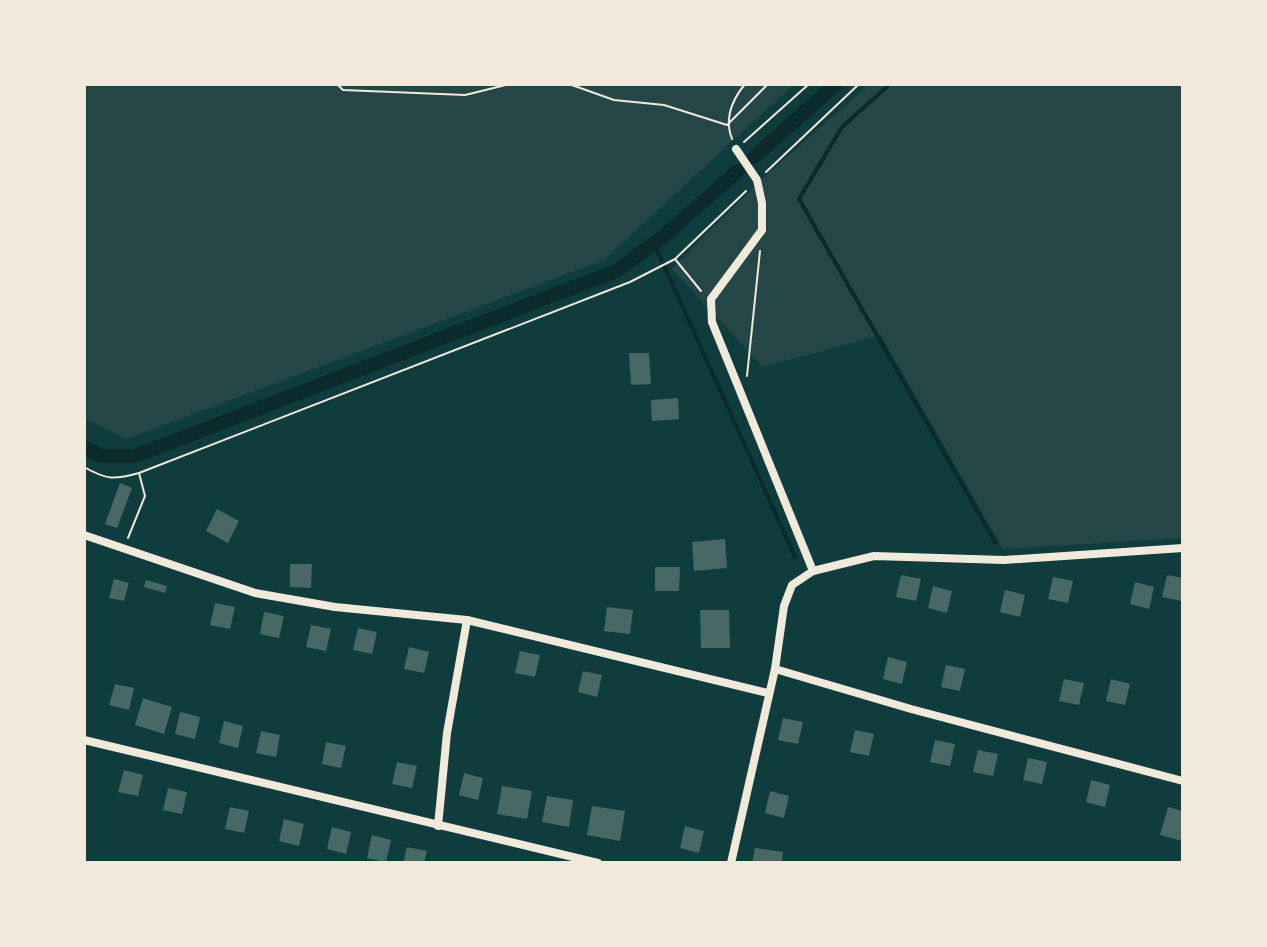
<svg xmlns="http://www.w3.org/2000/svg" width="1267" height="947" font-family="'PT Sans',sans-serif">
<style>
.green{fill:#244646}
.lines{fill:none;stroke-linecap:round;stroke-linejoin:round}
.stream{stroke:#0a2a2b;stroke-width:4}
.canal{stroke:#0a2a2b;stroke-width:14}
.building{fill:#486865}
.path{stroke:#f1e9da;stroke-width:2}
.minor{stroke:#f1e9da;stroke-width:8}
</style>
<rect width="100%" height="100%" fill="#0f3d3e"/>
<g class="green">
<polygon points="84,84 794,84 604,260 127,439 84,418"/>
<polygon points="870,84 1183,84 1183,538 1003,549 881,335 763,367 672,269 765,176"/>
</g>
<g class="lines">
<g class="stream">
<polyline points="890,84 842,127 799,199 995,542"/>
<polyline points="654,243 795,557"/>
</g>
<g class="canal">
<polyline points="754,157 836,84"/>
<polyline points="84,447 101,456 135,456 616,271 664,236 738,171"/>
</g>
</g>
<g class="building">
<polygon points="629,353 649,353 651,384 631,385"/>
<polygon points="678,398 679,419 652,421 651,400"/>
<polygon points="120,483 132,488 117,528 105,524"/>
<polygon points="217,509 239,521 228,543 206,531"/>
<polygon points="725,539 727,568 694,571 692,542"/>
<polygon points="290,564 312,564 311,588 290,587"/>
<polygon points="655,567 680,567 679,591 655,591"/>
<polygon points="901,575 921,579 916,601 896,597"/>
<polygon points="1167,575 1183,578 1182,601 1162,597"/>
<polygon points="1053,577 1073,581 1068,603 1048,599"/>
<polygon points="114,579 129,583 124,601 109,598"/>
<polygon points="146,580 167,586 165,593 144,587"/>
<polygon points="1135,582 1154,587 1149,609 1130,604"/>
<polygon points="933,586 952,591 947,613 928,608"/>
<polygon points="1005,590 1025,595 1020,617 1000,612"/>
<polygon points="215,603 235,607 230,629 210,625"/>
<polygon points="607,607 633,610 630,634 604,631"/>
<polygon points="700,610 729,610 730,648 701,648"/>
<polygon points="264,612 284,616 279,638 260,634"/>
<polygon points="311,625 331,629 326,651 306,647"/>
<polygon points="358,628 377,632 372,654 353,650"/>
<polygon points="409,647 429,652 424,673 404,669"/>
<polygon points="520,651 540,655 535,677 515,673"/>
<polygon points="888,657 907,662 902,684 883,679"/>
<polygon points="946,665 965,669 960,691 941,687"/>
<polygon points="583,671 602,675 597,697 578,692"/>
<polygon points="1064,679 1084,683 1079,705 1059,701"/>
<polygon points="1111,679 1130,684 1125,705 1106,701"/>
<polygon points="115,684 134,688 129,710 109,705"/>
<polygon points="143,698 172,707 164,734 135,725"/>
<polygon points="180,712 200,717 195,739 175,734"/>
<polygon points="783,718 803,722 798,744 778,740"/>
<polygon points="224,721 243,726 238,748 219,743"/>
<polygon points="855,730 874,734 869,756 850,752"/>
<polygon points="261,731 280,735 276,757 256,753"/>
<polygon points="935,740 955,744 950,766 930,762"/>
<polygon points="326,742 346,746 341,768 322,764"/>
<polygon points="978,750 998,754 993,776 973,772"/>
<polygon points="1028,758 1047,762 1042,784 1023,780"/>
<polygon points="397,762 417,766 412,788 392,784"/>
<polygon points="124,770 143,775 138,796 118,792"/>
<polygon points="464,773 483,778 478,800 459,795"/>
<polygon points="1091,780 1110,785 1105,807 1086,802"/>
<polygon points="502,786 532,791 527,819 497,814"/>
<polygon points="168,788 187,792 182,814 163,810"/>
<polygon points="770,791 789,796 784,818 765,813"/>
<polygon points="547,796 573,800 569,827 542,822"/>
<polygon points="592,806 625,811 620,841 587,835"/>
<polygon points="230,807 249,811 244,833 225,829"/>
<polygon points="1168,807 1183,811 1183,841 1160,835"/>
<polygon points="284,819 304,824 299,846 279,841"/>
<polygon points="685,826 704,831 699,853 680,848"/>
<polygon points="332,827 351,832 346,854 327,849"/>
<polygon points="372,835 391,840 386,862 367,858"/>
<polygon points="407,847 427,851 424,863 403,863"/>
<polygon points="755,848 783,852 782,863 752,863"/>
</g>
<g class="lines">
<g class="path">
<polyline points="337,84 343,90 465,95 510,84"/>
<polyline points="569,84 614,100 664,105 727,125 768,84"/>
<path d="M732,139C724,119 732,100 745,84"/>
<polyline points="744,142 809,84"/>
<polyline points="766,172 859,84"/>
<polyline points="675,259 701,291"/>
<polyline points="747,376 760,251"/>
<path d="M84,467C107,480 114,480 139,473L630,282L675,259L746,191"/>
<polyline points="128,538 145,496 139,473"/>
</g>
<g class="minor">
<polyline points="736,149 757,180 762,203 762,230 711,299 712,322 813,571"/>
<polyline points="84,535 255,593 335,607 467,620 768,693"/>
<polyline points="775,669 911,709 1183,781"/>
<polyline points="84,740 598,863"/>
<polyline points="438,826 447,733 467,620"/>
<polyline points="731,863 775,669 784,606 792,585 813,571 874,556 1004,560 1183,548"/>
</g>
</g>
<rect width="1267" height="947" fill="none" stroke="#f1e9da" stroke-width="172"/>
</svg>
